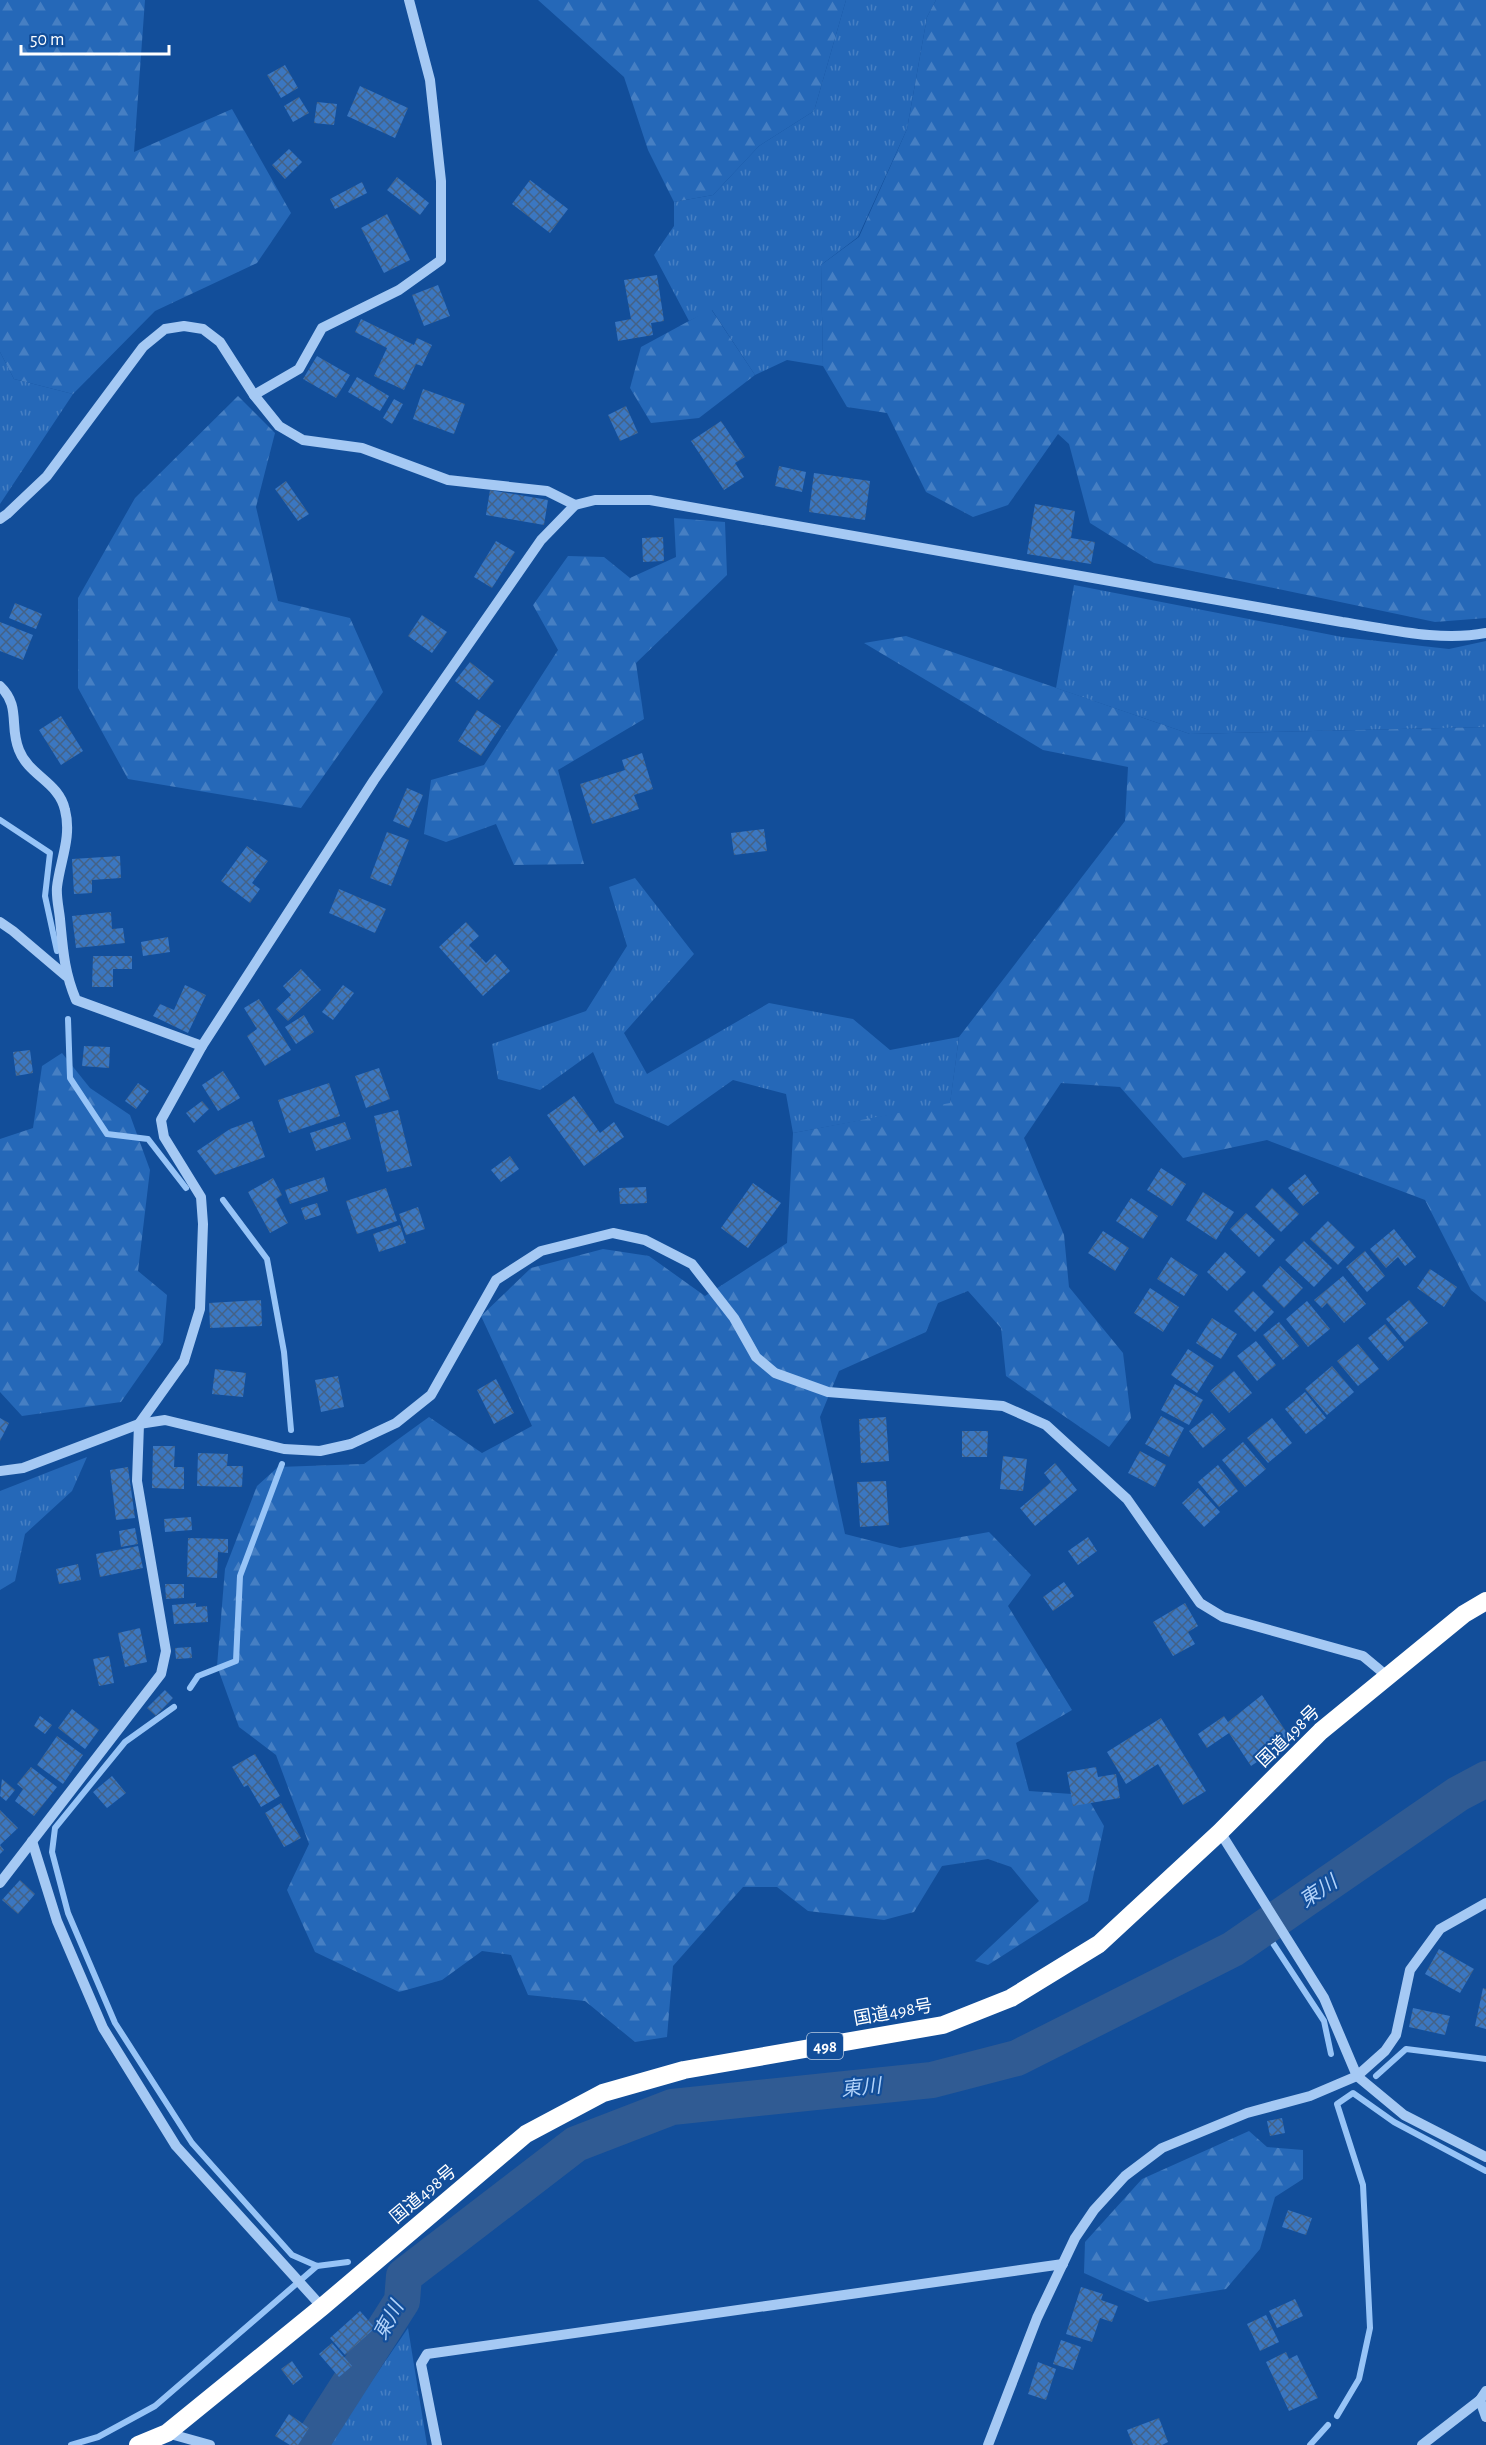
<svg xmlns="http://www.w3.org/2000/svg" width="1486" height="2445" font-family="'Alegreya Sans','Noto Sans JP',sans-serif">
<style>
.grass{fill:url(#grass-tufts)}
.forest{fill:url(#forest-firs)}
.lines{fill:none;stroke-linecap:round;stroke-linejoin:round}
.stream{stroke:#97c4f7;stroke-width:6}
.river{stroke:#305b93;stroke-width:36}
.building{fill:url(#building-cross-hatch)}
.minor{stroke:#a5c9f4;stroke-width:10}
.highway{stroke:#fff;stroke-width:18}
.labels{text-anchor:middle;stroke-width:4.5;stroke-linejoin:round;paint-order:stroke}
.shield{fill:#124e9a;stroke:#b8cae1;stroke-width:1.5}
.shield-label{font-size:16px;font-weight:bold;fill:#fff}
.street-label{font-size:18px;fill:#fff;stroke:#124e9a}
.water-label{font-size:20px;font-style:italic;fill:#b2d3fa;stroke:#124e9a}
</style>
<defs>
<pattern id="grass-tufts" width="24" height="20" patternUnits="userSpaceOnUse" patternTransform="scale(1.5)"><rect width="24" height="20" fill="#2568b8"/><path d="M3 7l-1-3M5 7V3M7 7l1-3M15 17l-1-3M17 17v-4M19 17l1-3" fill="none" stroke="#467fc3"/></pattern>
<pattern id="forest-firs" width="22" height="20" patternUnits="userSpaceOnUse" patternTransform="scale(1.5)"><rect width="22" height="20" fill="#2568b8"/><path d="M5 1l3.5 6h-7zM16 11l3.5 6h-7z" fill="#467fc3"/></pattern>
<pattern id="building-cross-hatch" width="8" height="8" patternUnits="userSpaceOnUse" patternTransform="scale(1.5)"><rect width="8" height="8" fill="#3b77c1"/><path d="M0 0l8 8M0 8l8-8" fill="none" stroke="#446286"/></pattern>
</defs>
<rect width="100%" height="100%" fill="#124e9a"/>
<g class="grass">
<polygon points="846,0 936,0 927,17 907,129 858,237 821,265 823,366 787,360 755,375 712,310 689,321 654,255 674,226 674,202 713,195 759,146 814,111"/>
<polygon points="0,352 14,379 73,394 0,504"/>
<polygon points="1074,585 1342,637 1449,649 1486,641 1486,727 1190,734 1056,688"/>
<polygon points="635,878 694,954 624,1033 647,1074 769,1003 853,1019 890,1050 959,1037 950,1104 793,1133 786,1094 733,1080 668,1126 615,1103 593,1052 540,1090 498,1079 492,1044 586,1011 627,946 609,887"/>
<polygon points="87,1457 72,1491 25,1534 15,1581 0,1590 0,1491"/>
<polygon points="408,2328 427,2445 328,2445"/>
</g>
<g class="forest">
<polygon points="0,0 145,0 134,152 232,109 291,213 257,263 155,311 73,394 14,379 0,352"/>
<polygon points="538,0 846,0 814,111 759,146 713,195 674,202 648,150 624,77"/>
<polygon points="936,0 1486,0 1486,618 1435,622 1154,563 1090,523 1069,444 1058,434 1008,505 973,517 926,492 887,413 847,407 823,366 821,265 859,237 907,129 927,17"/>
<polygon points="711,309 755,375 699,418 651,423 630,388 641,347"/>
<polygon points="238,396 275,433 256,507 278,601 350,618 383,692 301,808 128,779 78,688 78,598 135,498"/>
<polygon points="674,518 725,522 727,575 636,663 644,719 558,770 584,864 514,865 496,824 446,842 424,834 431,780 484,765 558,650 533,605 568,556 604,557 630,578 676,557"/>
<polygon points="906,636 1190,734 1486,727 1486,1302 1471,1290 1425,1200 1267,1140 1183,1158 1120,1087 1061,1083 1024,1138 1064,1235 1069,1287 1123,1353 1131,1418 1109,1447 1006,1376 1001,1328 968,1291 938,1303 926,1332 839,1371 820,1417 845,1534 900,1548 989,1532 1031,1575 1008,1606 1072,1710 1016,1743 1029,1791 1086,1795 1104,1826 1088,1901 988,1965 975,1961 1039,1901 1011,1867 988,1859 942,1866 914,1912 884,1920 808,1911 777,1887 743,1887 673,1966 667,2037 635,2042 585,2001 528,1995 511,1955 482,1951 442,1980 399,1992 315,1952 287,1890 309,1844 276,1755 239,1727 217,1666 225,1569 257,1486 278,1467 364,1464 429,1417 482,1453 532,1426 481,1316 531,1268 603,1249 649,1256 705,1296 787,1243 793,1133 950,1103 959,1037 1125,821 1128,767 1043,750 864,643"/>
<polygon points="62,1053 90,1088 130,1115 150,1170 138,1271 167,1295 163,1342 121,1402 22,1416 0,1392 0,1139 33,1128 42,1066"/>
<polygon points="1249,2131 1267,2147 1303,2150 1303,2179 1275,2197 1260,2249 1226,2289 1148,2302 1084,2273 1085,2242 1142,2179"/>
</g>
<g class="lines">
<g class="stream">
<polyline points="0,820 50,853 45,896 57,951"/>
<polyline points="68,1019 70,1078 107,1134 148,1139 186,1188"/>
<polyline points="223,1200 267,1259 284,1352 291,1430"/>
<polyline points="190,1688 198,1676 236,1661 240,1576 282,1464"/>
<polyline points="174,1707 125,1742 55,1828 52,1852 68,1913 115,2023 192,2143 292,2255 317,2266 348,2262"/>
<polyline points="1263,1928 1324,2021 1331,2054"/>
<polyline points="1376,2076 1406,2049 1486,2059"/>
<polyline points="1337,2416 1359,2379 1370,2328 1363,2185 1337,2104 1353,2093 1394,2122 1486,2171"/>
<polyline points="71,2445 98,2437 155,2406 317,2266"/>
<polyline points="1310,2445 1328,2425"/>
</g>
<polyline class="river" points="310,2445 402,2301 404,2276 576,2144 672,2107 932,2080 1017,2058 1233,1949 1458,1794 1486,1779"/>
</g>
<g class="building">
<polygon points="285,65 298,88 281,98 267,75"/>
<polygon points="360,86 408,108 395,138 347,116"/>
<polygon points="299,97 309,113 293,122 284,106"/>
<polygon points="317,102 337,104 334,125 314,123"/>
<polygon points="289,149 302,162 285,179 272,165"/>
<polygon points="397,177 429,203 420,215 387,190"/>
<polygon points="530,180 568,209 550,233 512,204"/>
<polygon points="362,182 367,193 335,209 330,199"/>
<polygon points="387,214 410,260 384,273 361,228"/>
<polygon points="657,275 664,321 651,323 653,335 618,341 615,322 631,319 624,280"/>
<polygon points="438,285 450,316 424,326 412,295"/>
<polygon points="361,319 414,345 417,338 432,345 422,366 416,364 404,390 374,376 387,348 355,332"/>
<polygon points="317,356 350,375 336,398 303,379"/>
<polygon points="357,377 389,396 380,411 348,392"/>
<polygon points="423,389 465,404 454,434 413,419"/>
<polygon points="394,399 403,404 392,424 383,418"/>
<polygon points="626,406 638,433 620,441 608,415"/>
<polygon points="721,421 745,457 735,463 744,477 724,490 691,441"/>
<polygon points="779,466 806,472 802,492 775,486"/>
<polygon points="814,473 870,481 865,520 809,512"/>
<polygon points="286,481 309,514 298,521 275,489"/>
<polygon points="490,490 548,500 544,525 486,515"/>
<polygon points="1035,504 1075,511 1071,538 1095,542 1091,564 1027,554"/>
<polygon points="663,537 664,561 643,562 642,538"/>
<polygon points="496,541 515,552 492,588 474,577"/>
<polygon points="15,603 42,614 36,629 9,618"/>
<polygon points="422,615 447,632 432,653 408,636"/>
<polygon points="0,622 33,635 23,660 0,651"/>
<polygon points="470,662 494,681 479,700 455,681"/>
<polygon points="477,710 501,726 481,756 458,741"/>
<polygon points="61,716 83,751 61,765 39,730"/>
<polygon points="642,753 653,789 634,795 639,809 592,824 580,784 625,770 622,760"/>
<polygon points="407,788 423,795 409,828 393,821"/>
<polygon points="764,829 767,851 734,855 731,833"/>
<polygon points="387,832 409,840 391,886 370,878"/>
<polygon points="247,846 268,861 252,883 260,889 250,903 221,881"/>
<polygon points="120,856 121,878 92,880 92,893 74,894 72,859"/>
<polygon points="339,889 386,909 375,933 329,913"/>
<polygon points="111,912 112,929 123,928 125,943 76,948 72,916"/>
<polygon points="466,922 479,936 469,945 486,963 495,954 510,971 483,996 439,947"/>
<polygon points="168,937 170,952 143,956 141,942"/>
<polygon points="93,956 132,956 132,969 113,969 113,987 92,987"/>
<polygon points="301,969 321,990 288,1021 276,1009 291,995 283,986"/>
<polygon points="185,985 206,995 188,1033 153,1016 160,1004 174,1010"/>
<polygon points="343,985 354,993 333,1020 322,1012"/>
<polygon points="259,999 291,1050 265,1066 247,1036 257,1029 244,1008"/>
<polygon points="304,1015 314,1032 296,1044 285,1027"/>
<polygon points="84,1046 110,1047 109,1068 82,1066"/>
<polygon points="30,1050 33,1073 16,1076 13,1052"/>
<polygon points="379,1068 390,1099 366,1108 355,1076"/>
<polygon points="223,1071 240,1098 218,1111 202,1085"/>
<polygon points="138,1083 149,1091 136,1109 125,1101"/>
<polygon points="329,1083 340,1116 289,1133 278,1100"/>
<polygon points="574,1096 600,1133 614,1122 624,1137 584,1166 547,1115"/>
<polygon points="202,1101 209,1109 194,1123 186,1113"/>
<polygon points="398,1110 412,1166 387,1172 374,1116"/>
<polygon points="252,1121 265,1157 215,1175 197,1151 230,1129"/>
<polygon points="345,1122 351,1139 316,1151 310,1133"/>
<polygon points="510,1156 519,1169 501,1182 491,1170"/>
<polygon points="1161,1168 1186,1184 1172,1206 1147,1190"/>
<polygon points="1305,1174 1319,1193 1303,1206 1288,1188"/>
<polygon points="324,1177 328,1191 290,1204 285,1190"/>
<polygon points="273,1178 282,1195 276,1199 288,1223 270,1233 248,1192"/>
<polygon points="753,1183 781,1203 748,1248 721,1228"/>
<polygon points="646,1187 647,1203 620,1204 619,1188"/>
<polygon points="386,1188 397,1221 357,1234 346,1201"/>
<polygon points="1272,1188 1299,1214 1281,1232 1255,1207"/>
<polygon points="1203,1192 1234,1212 1216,1240 1186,1220"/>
<polygon points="1131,1198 1158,1216 1143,1239 1116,1221"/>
<polygon points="317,1203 321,1215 305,1220 301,1208"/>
<polygon points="418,1207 425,1229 406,1235 399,1214"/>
<polygon points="1246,1213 1275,1240 1259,1257 1230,1229"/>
<polygon points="1328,1221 1355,1247 1338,1265 1310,1239"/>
<polygon points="400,1225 406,1243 379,1252 373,1234"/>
<polygon points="1394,1229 1416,1257 1405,1266 1398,1257 1386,1268 1370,1249"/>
<polygon points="1103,1231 1129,1248 1115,1271 1088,1253"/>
<polygon points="1304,1241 1332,1268 1314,1287 1285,1260"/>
<polygon points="1365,1251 1385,1276 1367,1292 1346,1267"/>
<polygon points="1225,1252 1246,1272 1227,1291 1207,1272"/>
<polygon points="1171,1257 1198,1275 1184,1296 1157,1279"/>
<polygon points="1280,1266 1303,1288 1284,1308 1262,1286"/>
<polygon points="1430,1269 1457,1287 1444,1307 1417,1288"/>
<polygon points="1343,1276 1366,1304 1344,1323 1327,1303 1322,1308 1314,1300"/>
<polygon points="1150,1288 1179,1307 1163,1332 1134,1313"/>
<polygon points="1253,1291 1274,1312 1255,1332 1234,1311"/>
<polygon points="261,1300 262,1326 210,1328 209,1303"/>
<polygon points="1409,1300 1428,1323 1405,1342 1386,1319"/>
<polygon points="1307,1301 1330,1329 1308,1347 1286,1319"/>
<polygon points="1212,1318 1237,1334 1221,1359 1196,1343"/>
<polygon points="1279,1322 1299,1346 1283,1360 1263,1335"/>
<polygon points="1385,1324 1404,1347 1388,1361 1368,1338"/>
<polygon points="1256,1341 1276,1365 1257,1381 1237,1356"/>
<polygon points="1358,1344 1379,1369 1358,1386 1337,1361"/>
<polygon points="1188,1349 1214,1366 1197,1393 1171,1375"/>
<polygon points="1332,1366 1354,1392 1327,1415 1305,1389"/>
<polygon points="215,1369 246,1373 243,1397 212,1394"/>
<polygon points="1234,1371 1252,1393 1229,1413 1210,1391"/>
<polygon points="338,1376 344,1407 321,1412 315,1380"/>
<polygon points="496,1379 514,1413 494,1424 477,1390"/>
<polygon points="1175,1384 1203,1400 1189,1425 1161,1410"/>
<polygon points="1305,1392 1326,1418 1306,1434 1285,1409"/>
<polygon points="1212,1413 1226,1429 1203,1448 1189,1431"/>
<polygon points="1161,1416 1184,1428 1169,1457 1145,1444"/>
<polygon points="886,1417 889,1461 861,1463 859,1419"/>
<polygon points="0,1418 9,1423 0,1441"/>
<polygon points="1272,1418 1292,1443 1268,1463 1247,1438"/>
<polygon points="962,1431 988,1431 987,1457 962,1457"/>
<polygon points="1243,1442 1266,1469 1245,1487 1222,1460"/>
<polygon points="153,1446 175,1446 174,1467 184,1467 184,1489 152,1488"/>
<polygon points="1140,1451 1166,1465 1155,1487 1128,1473"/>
<polygon points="198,1453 228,1454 227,1466 243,1466 242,1487 197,1486"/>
<polygon points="1003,1456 1027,1459 1023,1491 1000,1489"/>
<polygon points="1055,1463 1077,1490 1035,1526 1020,1508 1051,1482 1044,1473"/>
<polygon points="1218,1465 1238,1491 1219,1507 1198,1482"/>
<polygon points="128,1467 135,1518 116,1520 110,1470"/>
<polygon points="886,1481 889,1525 860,1527 857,1482"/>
<polygon points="1198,1488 1220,1512 1204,1527 1182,1503"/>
<polygon points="191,1517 192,1530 165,1532 164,1519"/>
<polygon points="135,1528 138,1544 121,1547 119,1531"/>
<polygon points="1088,1537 1097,1551 1078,1565 1068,1551"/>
<polygon points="188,1538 228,1539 228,1553 218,1552 217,1578 187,1577"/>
<polygon points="138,1546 143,1568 100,1577 96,1554"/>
<polygon points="78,1564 81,1580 59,1584 56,1569"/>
<polygon points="1064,1582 1074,1596 1053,1611 1043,1597"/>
<polygon points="165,1584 184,1584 184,1598 166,1599"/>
<polygon points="196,1603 196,1607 207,1606 208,1622 174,1624 172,1605"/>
<polygon points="1185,1603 1198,1626 1188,1632 1195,1644 1173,1656 1153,1622"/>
<polygon points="140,1628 147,1662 125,1667 118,1633"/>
<polygon points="191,1647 192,1658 176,1659 175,1648"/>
<polygon points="109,1656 114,1683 99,1686 93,1659"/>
<polygon points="165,1690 173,1698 156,1716 147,1708"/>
<polygon points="1262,1695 1291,1739 1251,1766 1229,1733 1207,1748 1198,1734 1224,1716 1228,1722"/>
<polygon points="72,1709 99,1730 85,1749 58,1728"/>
<polygon points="40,1716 52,1725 45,1734 34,1726"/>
<polygon points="1161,1718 1206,1791 1183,1805 1158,1764 1126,1784 1107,1752"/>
<polygon points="57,1736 83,1755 63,1784 37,1765"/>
<polygon points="255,1754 280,1796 261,1807 248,1785 244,1787 232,1767"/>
<polygon points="31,1767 57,1787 34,1816 15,1801 23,1789 17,1784"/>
<polygon points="1096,1767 1098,1777 1116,1774 1120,1798 1073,1806 1067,1772"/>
<polygon points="112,1776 126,1793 107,1808 93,1792"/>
<polygon points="2,1779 15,1790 6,1801 0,1796"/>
<polygon points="281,1803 301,1838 284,1847 265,1813"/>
<polygon points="0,1810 18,1828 0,1845 4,1850 0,1854"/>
<polygon points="20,1880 35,1894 18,1914 2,1900"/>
<polygon points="1439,1949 1474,1969 1460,1993 1425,1974"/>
<polygon points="1483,1988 1486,1989 1486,2029 1475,2026"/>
<polygon points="1413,2008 1450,2016 1445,2035 1409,2027"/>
<polygon points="1282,2118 1285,2133 1270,2136 1267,2121"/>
<polygon points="1288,2210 1312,2218 1306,2235 1282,2227"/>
<polygon points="1081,2287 1103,2294 1101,2300 1118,2306 1112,2322 1100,2318 1092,2342 1066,2334"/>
<polygon points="1295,2299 1303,2316 1277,2328 1269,2311"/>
<polygon points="360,2311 375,2328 345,2355 330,2338"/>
<polygon points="1266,2315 1279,2342 1260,2351 1247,2324"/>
<polygon points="1061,2340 1081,2347 1073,2370 1053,2364"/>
<polygon points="332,2343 352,2366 339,2377 319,2354"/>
<polygon points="1286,2352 1289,2359 1297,2355 1318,2398 1289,2411 1266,2362"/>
<polygon points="292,2361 303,2377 293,2385 281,2369"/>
<polygon points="1038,2362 1056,2369 1046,2400 1028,2394"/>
<polygon points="289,2414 309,2428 298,2445 290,2445 275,2436"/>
<polygon points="1159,2418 1168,2442 1162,2445 1133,2445 1127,2430"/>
</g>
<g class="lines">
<g class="minor">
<polyline points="254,395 299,369 322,328 399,290 441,260 441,181 430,80 409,0"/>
<polyline points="0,519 7,514 47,476 143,347 165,329 184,326 203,329 220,342 254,395 279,426 303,440 362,448 448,480 547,491 575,505"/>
<path d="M0,686C21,706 9,726 19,750C29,776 59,782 65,810C72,837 60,861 57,887C56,897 59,909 60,919C63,950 64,971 76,1000L202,1046"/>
<polyline points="0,922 13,931 66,976"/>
<polyline points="0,1471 23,1468 139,1424 165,1420 284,1449 320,1451 351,1444 396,1423 431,1395 496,1280 541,1251 613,1233 645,1240 692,1264 734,1318 756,1357 775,1373 828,1392 1003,1406 1046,1425 1127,1499 1200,1603 1223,1617 1363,1656 1387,1676"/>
<polyline points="1220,1832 1324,1998 1357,2076 1404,2115 1486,2157"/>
<polyline points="32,1841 57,1921 103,2028 176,2146 322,2307"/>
<path d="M0,1883L161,1674L166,1651L137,1481L139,1424L184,1361L200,1309L203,1224L201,1197L164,1137L161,1120L202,1046L374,780L541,540L575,505L595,500H650L1342,622C1389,629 1440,642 1486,633"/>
<polyline points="1480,2400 1486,2417"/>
<polyline points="167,2433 210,2445"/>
<polyline points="437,2445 421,2364 427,2354 1063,2264"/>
<polyline points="988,2445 1037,2318 1075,2238 1094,2210 1125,2176 1162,2148 1247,2113 1310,2096 1357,2076 1385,2051 1396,2035 1410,1970 1440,1929 1486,1903"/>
<polyline points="1422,2445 1480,2400 1486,2391"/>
</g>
<polyline class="highway" points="138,2445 167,2433 322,2307 526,2134 603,2093 684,2070 943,2025 1011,1998 1099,1944 1220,1832 1321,1731 1464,1614 1486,1601"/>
</g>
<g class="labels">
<rect class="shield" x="807" y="2033" width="36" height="26" rx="4.5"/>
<g class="shield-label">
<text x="825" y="2052">498</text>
</g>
<g class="street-label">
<text transform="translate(1288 1736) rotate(-44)" y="6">国道498号</text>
<text transform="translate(893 2012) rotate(-10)" y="6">国道498号</text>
<text transform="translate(423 2194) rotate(-40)" y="6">国道498号</text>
</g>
<g class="water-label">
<text transform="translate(1318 1891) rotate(-34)" y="7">東川</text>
<text transform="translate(861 2087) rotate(-6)" y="7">東川</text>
<text transform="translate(388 2320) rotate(-61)" y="7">東川</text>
</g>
</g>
<path d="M21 45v9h148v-9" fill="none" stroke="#ffffff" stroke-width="3"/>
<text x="30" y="45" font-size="18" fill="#ffffff" stroke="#124e9a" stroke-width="4.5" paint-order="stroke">50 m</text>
</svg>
